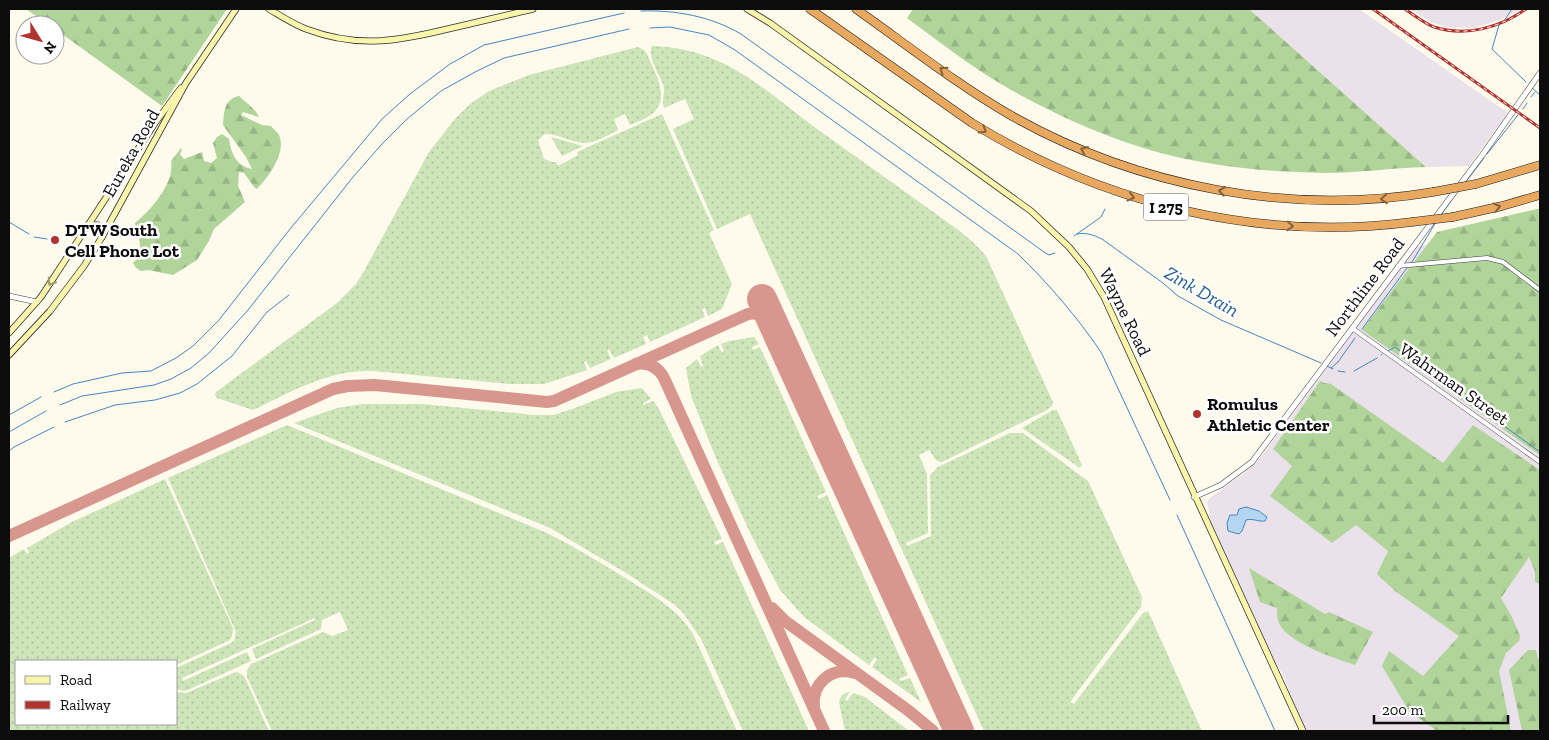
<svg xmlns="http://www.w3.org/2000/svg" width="1549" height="740" font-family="'Zilla Slab',serif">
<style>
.industrial{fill:#eae1ea}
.grass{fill:url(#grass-dots)}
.forest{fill:url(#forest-firs)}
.water{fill:#b5d6f1;stroke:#4286c2}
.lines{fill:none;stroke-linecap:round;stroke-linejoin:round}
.stream{stroke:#4286c2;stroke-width:1}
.taxiway{stroke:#d8978e;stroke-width:12}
.runway{stroke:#d8978e;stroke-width:30}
.minor-casing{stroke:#3f3f3f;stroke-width:5}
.tertiary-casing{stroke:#3f3f3f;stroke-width:6}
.secondary-casing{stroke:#2e2e2e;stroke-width:7}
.motorway-casing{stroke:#1d1d1d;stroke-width:9}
.minor{stroke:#fff;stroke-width:4}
.tertiary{stroke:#fff;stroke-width:5}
.secondary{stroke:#f9f6ac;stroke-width:5.5}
.motorway{stroke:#e9a85f;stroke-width:8}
.rail-casing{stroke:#b1332f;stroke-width:3}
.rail{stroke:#fff;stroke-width:1;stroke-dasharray:4;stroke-linecap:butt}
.motorway-bridge-casing{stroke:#1d1d1d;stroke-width:9;stroke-linecap:butt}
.motorway-bridge{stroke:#e9a85f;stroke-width:8}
.oneway{stroke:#86623a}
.oneway2{stroke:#9a986c}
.poi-dot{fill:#b1332f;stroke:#fff;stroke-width:2}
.labels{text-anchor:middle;stroke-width:5;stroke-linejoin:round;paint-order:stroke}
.shield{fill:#fff;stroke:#555;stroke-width:1}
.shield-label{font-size:16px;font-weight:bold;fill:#0c0c0c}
.street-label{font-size:18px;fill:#0c0c0c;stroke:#fff}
.poi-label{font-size:18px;font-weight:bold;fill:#0c0c0c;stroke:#fff;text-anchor:start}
.water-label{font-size:19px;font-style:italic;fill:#1f5893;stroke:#fff}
</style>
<defs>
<pattern id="grass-dots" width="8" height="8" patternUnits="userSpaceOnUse" patternTransform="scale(1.25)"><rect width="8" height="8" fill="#cde5b9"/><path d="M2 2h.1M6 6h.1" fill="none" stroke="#afc39e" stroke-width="1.8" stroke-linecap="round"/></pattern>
<pattern id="forest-firs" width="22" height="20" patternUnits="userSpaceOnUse" patternTransform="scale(1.25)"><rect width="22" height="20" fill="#b0d49a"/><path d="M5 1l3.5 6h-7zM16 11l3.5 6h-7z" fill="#96b584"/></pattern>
</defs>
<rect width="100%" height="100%" fill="#fefbec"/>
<g class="industrial">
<polygon points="1249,9 1359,9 1508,113 1469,166 1426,167"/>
<polygon points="1410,9 1521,9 1500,20 1474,28 1446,27 1431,22"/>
<polygon points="1540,216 1540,731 1305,731 1283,675 1271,654 1211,522 1207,502 1210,498 1242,475 1260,458 1416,247"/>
</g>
<g class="grass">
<path d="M652,46C727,48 767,93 824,134C870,167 916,199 961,232L975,244L986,256L1053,402L1052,406L1047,410L942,462C935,462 933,455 929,450L919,455L927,474L928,533L906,543L907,546L931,536L930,475L938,467L1010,433H1023L1088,481L1142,597L1141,607L1070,702L1074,704L1143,613L1148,611L1202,731H984L750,214L717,229L673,129L694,119L685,99L664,108C661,100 666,92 663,84C659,74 647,56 652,46Z"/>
<path d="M638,47L644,50L647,54C655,73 673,102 649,116C643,120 636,122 630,125L625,114L614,119L618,130C608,135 596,143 584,143C571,142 559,134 545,134L538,140L544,159L552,162H556L558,166L578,155L577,152L662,114L714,230L709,233L732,284L722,309L708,316L705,308L702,309L705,317L650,342L647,335L643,337L646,344L614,358L609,349L607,351L611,359L590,368L586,361L584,362L587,370L544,384H511L373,371C329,369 291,392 253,410L217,398L215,395L216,392L337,303L356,284L364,271L429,152L454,120L470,104L489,91L529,75Z"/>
<polygon points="551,137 583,146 562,156"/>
<polygon points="754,337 759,344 752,347 753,350 760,347 826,492 817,496 819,499 827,495 908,675 899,679 901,681 910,678 921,702 872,667 877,659 875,657 869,665 804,617 780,590 750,533 716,458 691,396 686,368 697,359 701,367 703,366 700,356 718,345 722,353 724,351 721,344 729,341"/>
<polygon points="642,388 651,399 643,403 643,405 653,401 659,409 722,539 714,542 715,545 723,542 809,731 743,731 701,639 684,614 675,605 626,573 550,528 294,423 337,408 363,404 423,404 535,415 554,415 572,409 616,392"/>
<polygon points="1053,410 1057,410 1082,465 1080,468 1022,428"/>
<path d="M287,425L547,533C575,547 601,563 627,579C652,595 679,609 694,636L737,731H272L247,677V670L251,664L323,632L332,636L348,630L340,612L322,620L321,629L256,659L252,649L315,620V618L182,678L183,681L247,652L251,661L190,689L184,691L176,689V668L229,644L234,641L236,632L168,478Z"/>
<polygon points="165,479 233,628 232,636 230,640 176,665 176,661 16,661 16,724 176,724 176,692 186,693 236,672 243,675 245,678 269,731 9,731 9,558 24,549 27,554 29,553 27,548 70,523"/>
<polygon points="848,692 850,692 845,699 847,701 853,693 865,697 909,731 845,731 839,702 842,695"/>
</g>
<g class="forest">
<polygon points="26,9 227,9 162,106 55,29 55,25 49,25"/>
<path d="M913,9H1249L1426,167C1392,168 1358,173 1324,173C1260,172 1194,165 1134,145C1092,131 1051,112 1013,91C975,70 941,43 907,18Z"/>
<path d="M239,96C246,103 255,108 259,117L243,112L241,115L262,125L271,126C273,129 277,132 279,135C287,152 268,178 257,189L254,187L244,173L239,172L238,186L245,202L214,229L209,241L197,260L173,275L148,270L141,271L136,268L133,263C147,249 137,240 135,223C151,210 175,183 171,161L181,148L182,150L180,154L184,159L202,152L204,161L211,163L217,158L213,143L217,137L222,134L229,139C231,153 236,166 252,169L246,157L223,125C224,112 224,99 239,96Z"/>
<polygon points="1537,209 1540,209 1540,455 1362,330 1437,232"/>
<polygon points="1320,381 1324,383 1331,384 1443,463 1473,425 1540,470 1540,584 1535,582 1535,571 1529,557 1501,598 1512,617 1520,636 1519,641 1506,653 1499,671 1511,731 1437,731 1409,711 1382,666 1389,651 1423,676 1459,636 1395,591 1377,574 1388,551 1356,525 1332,543 1270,496 1292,466 1273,449"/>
<path d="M1249,568L1325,614L1329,612L1373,632L1355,665C1335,658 1283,642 1278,620C1277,616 1277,611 1277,608L1260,602Z"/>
<polygon points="1528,650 1536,650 1538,659 1540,658 1540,731 1522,731 1509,670"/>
</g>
<path class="water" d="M1246,507L1259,511L1267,517L1265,521C1258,522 1253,518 1246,520L1242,531L1239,534L1228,531L1227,523L1230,515H1237L1239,509Z"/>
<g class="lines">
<g class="stream">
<path d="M641,11C676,10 710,16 741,34L1044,252L1049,255L1055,253"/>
<polyline points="1504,21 1512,9"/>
<polyline points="1499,25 1492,49 1526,82"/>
<path d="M650,28L670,27L709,35L735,50L1018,254C1049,284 1077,317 1101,352L1170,500"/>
<polyline points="1531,87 1540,95"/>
<polyline points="1531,97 1535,92"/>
<polyline points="1523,109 1527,103"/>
<polyline points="1487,154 1518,115"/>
<polyline points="1465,183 1484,158"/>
<polyline points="1441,215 1459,190"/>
<polyline points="9,222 29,234"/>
<path d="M1077,234C1086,232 1093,235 1102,239L1163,283L1178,296L1221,320L1321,363"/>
<polyline points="1074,236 1101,217 1105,209"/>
<polyline points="34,237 47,239"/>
<polyline points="1412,262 1436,222"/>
<polyline points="1362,329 1407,268"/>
<polyline points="1388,351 1395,347 1540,452"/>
<polyline points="1381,355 1382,354"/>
<polyline points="1327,366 1333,369"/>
<polyline points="1331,368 1338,362 1355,338"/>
<polyline points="1338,371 1345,372"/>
<polyline points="1354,371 1377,358"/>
<polyline points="54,392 73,384 122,373 151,371 176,358 193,346 219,320 290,229 382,119 410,94 450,64 484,45 624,13"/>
<polyline points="60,405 82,396 154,385 171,379 191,368 209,353 248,310 353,177 381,145 407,119 441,91 475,72 504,58 629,29"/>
<polyline points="9,415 41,397"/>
<polyline points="65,422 115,405 155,400 180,393 197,384 232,356 267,312 289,295"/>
<polyline points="9,432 46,411"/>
<polyline points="9,451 14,447 54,427"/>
<polyline points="1177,515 1275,731"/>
</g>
<g class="taxiway">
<path d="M636,364C649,362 658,367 664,378L824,731"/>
<path d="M9,536L333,389L348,386L375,385L547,402L554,401L748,314C760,312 768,316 775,327"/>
<polyline points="772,608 785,621 909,711 933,731"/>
<path d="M814,708C811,683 832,666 855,673"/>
</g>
<polyline class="runway" points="762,299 959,731"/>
<g class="minor-casing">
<g id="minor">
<polyline points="1398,266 1487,258 1503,262 1540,290"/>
<polyline points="1352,328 1540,462"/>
</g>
</g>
<g class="tertiary-casing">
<g id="tertiary">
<polyline points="9,296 37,302"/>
<polyline points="1194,497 1221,485 1252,462 1483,154 1540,73"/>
</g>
</g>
<g class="secondary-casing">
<g id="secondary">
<path d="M269,9C281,16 293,24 306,29C359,49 399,41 452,28C479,22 506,15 533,9"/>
<polyline points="747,9 770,23 1031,211 1069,247 1087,269 1104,297 1303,731"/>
<polyline points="88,225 98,225 101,228 102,237"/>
<polyline points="9,333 41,297 155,123 181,88"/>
<polyline points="9,355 50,311 84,266 102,237 186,83 236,9"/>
</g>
</g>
<g class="motorway-casing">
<g id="motorway">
<path d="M810,9L972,123C1104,204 1258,242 1412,222"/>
<path d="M856,9C907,45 958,85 1012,116C1138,187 1290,216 1433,192"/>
<polyline points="1476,184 1540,165"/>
<polyline points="1453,217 1502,206 1540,195"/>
</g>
</g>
<use href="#minor" class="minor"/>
<use href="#tertiary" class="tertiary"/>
<use href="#secondary" class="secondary"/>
<use href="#motorway" class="motorway"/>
<g class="rail-casing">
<g id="rail">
<polyline points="1373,9 1540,128"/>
<path d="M1405,9C1414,15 1424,23 1434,27C1465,37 1500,28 1526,9"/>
</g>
</g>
<use href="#rail" class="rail"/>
<g class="motorway-bridge-casing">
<g id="motorway-bridge">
<polyline points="1433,192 1476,184"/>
<polyline points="1412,222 1453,217"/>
</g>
</g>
<use href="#motorway-bridge" class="motorway-bridge"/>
</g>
<defs><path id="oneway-chevron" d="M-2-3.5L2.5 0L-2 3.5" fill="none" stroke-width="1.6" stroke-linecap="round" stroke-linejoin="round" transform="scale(1.25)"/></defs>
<g class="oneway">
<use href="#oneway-chevron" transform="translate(943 70) rotate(-145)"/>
<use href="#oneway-chevron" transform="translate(983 130) rotate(32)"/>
<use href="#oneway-chevron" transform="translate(1084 150) rotate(-157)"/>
<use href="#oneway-chevron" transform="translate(1222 191) rotate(-171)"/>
<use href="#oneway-chevron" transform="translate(1131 197) rotate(17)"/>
<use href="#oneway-chevron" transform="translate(1384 199) rotate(175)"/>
<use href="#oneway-chevron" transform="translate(1497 207) rotate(-14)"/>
<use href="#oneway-chevron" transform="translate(1290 226) rotate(3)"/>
</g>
<use class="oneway2" href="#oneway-chevron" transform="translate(51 282) rotate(124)"/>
<g class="poi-dot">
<circle cx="55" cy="240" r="5"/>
<circle cx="1197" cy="414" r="5"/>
</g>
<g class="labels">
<rect class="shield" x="1143.5" y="193.5" width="45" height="27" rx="4"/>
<g class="shield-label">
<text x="1166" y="213">I 275</text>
</g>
<g class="street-label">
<text transform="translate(131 153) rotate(-61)" y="6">Eureka Road</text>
<text transform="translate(1365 287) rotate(-53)" y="6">Northline Road</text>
<text transform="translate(1125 312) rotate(64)" y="6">Wayne Road</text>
<text transform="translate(1454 384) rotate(35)" y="6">Wahrman Street</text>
</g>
<g class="poi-label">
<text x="65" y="236">DTW South<tspan x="65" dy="21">Cell Phone Lot</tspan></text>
<text x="1207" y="410">Romulus<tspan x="1207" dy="21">Athletic Center</tspan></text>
</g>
<g class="water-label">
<text transform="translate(1202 291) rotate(30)" y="7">Zink Drain</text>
</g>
</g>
<rect width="1549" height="740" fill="none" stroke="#0c0c0c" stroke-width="20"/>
<rect x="15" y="660" width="162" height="65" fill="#ffffff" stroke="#9e9e9e"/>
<rect x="25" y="676" width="25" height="8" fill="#f9f6ac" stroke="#9e9e9e"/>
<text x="60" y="685" font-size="15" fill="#0c0c0c">Road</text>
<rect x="25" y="701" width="25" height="8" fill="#b1332f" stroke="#9e9e9e"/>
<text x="60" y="710" font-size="15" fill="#0c0c0c">Railway</text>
<g transform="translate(40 40) rotate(127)"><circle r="24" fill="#ffffff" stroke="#9e9e9e"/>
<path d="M0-4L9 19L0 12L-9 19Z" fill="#b1332f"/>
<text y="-8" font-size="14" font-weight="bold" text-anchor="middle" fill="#0c0c0c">N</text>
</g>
<path d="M1374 715v8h134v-8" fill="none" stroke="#0c0c0c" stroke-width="2.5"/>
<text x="1382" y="715" font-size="15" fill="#0c0c0c" stroke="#ffffff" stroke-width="4" paint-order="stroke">200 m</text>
</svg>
